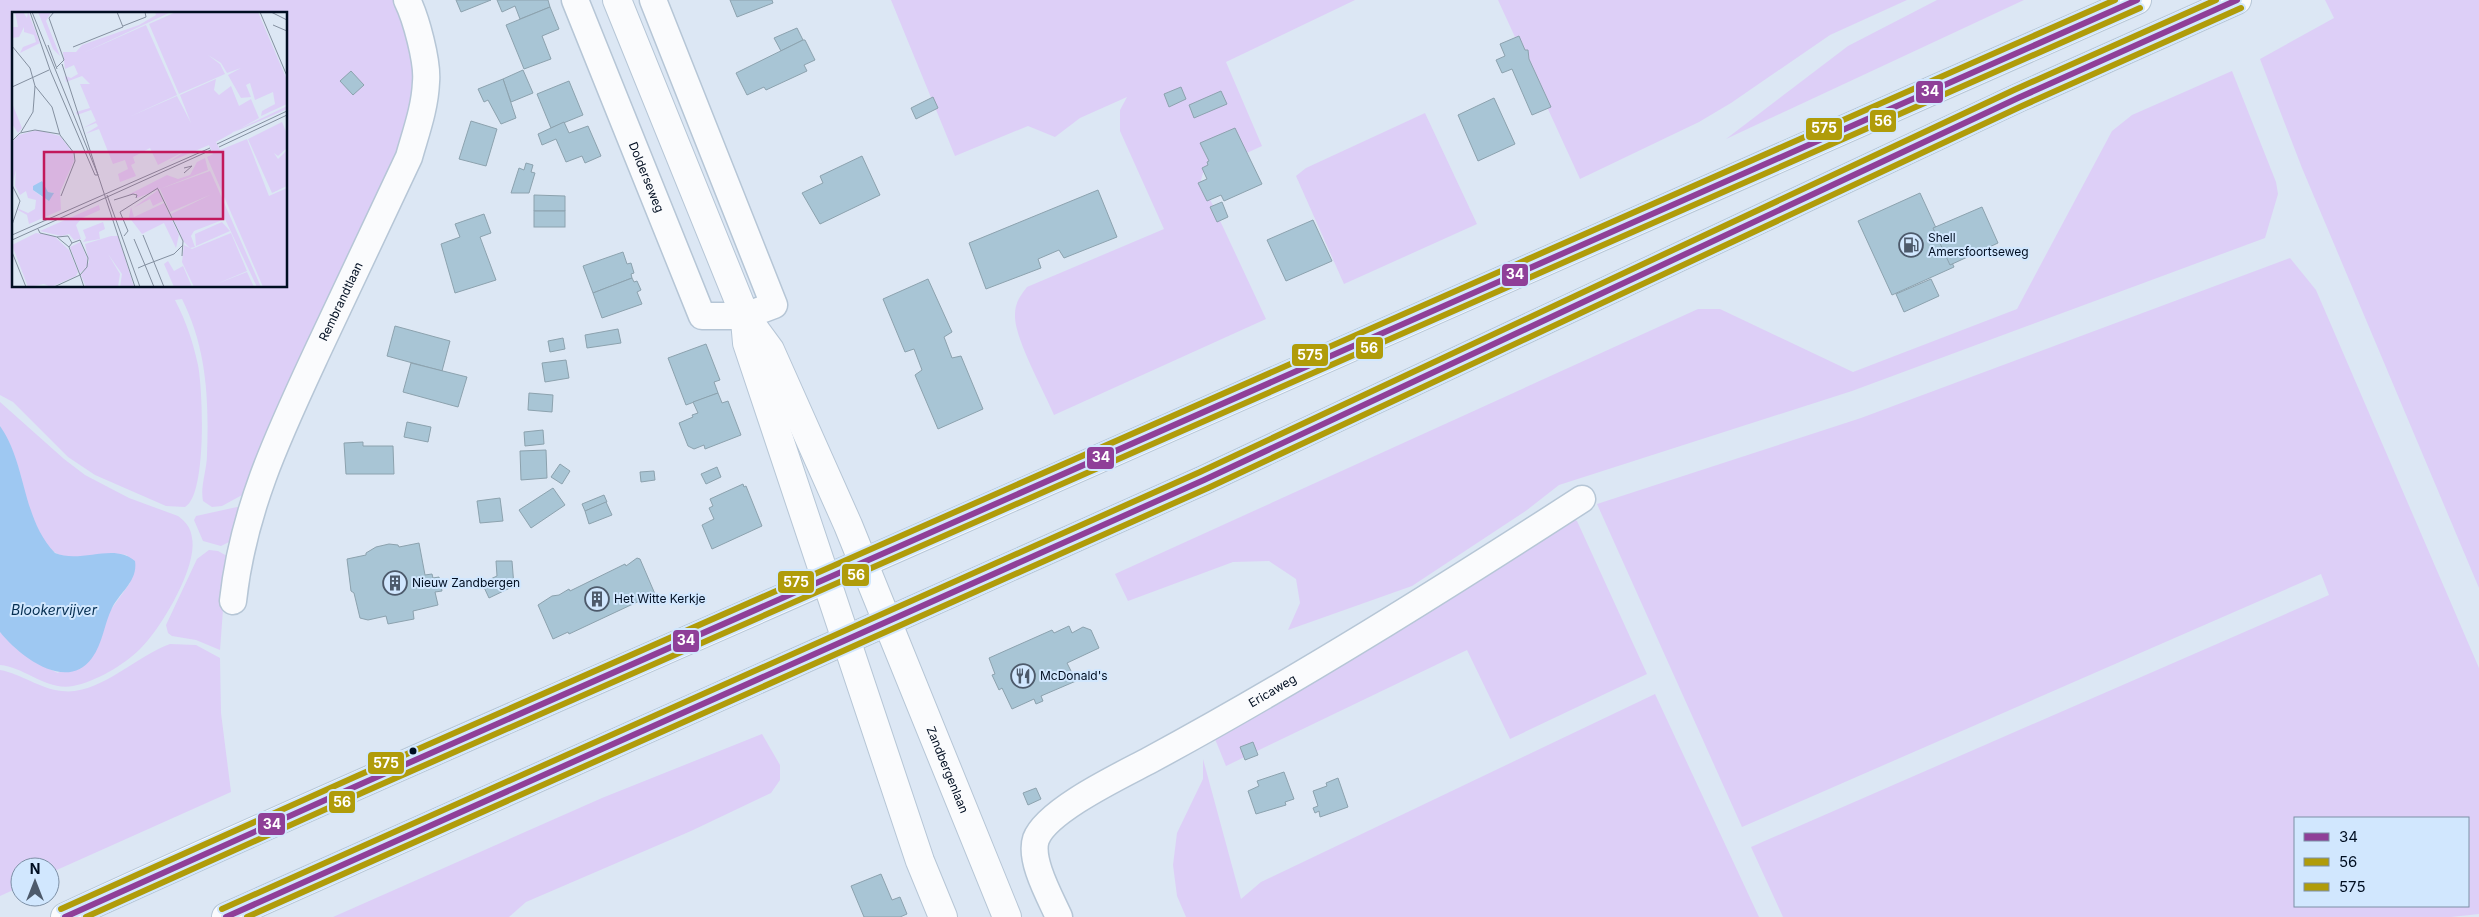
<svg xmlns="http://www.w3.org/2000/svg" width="2479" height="917" font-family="Inter,sans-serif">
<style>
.green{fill:#ddcff7;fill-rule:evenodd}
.water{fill:#9ec8f2}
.building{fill:#a8c5d5;stroke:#8ca2ae}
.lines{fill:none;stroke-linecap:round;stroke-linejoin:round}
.minor-casing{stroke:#b6c6d6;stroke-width:29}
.major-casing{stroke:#b6c6d6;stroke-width:30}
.minor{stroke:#fafbfd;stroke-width:26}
.major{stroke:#fafbfd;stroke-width:28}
.bus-1-casing{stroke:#d1e7fe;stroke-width:10}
.bus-2-casing{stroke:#d1e7fe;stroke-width:10}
.bus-3-casing{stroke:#d1e7fe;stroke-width:10}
.bus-1{stroke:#8f3f98;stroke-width:6}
.bus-2{stroke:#b09c0a;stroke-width:6}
.bus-3{stroke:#b09c0a;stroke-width:6}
.bus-dot{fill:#000e21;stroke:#d1e7fe;stroke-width:2}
.labels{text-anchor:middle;stroke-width:4;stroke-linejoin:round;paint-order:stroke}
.street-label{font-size:12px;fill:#000e21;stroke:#d1e7fe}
.poi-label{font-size:12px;fill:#000e21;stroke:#d1e7fe;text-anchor:start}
.water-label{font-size:14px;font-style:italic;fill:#052e51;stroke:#d1e7fe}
.inset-road{fill:none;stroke:#8490a0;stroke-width:1}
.view{fill:#c2185b;fill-opacity:0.15;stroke:#c2185b;stroke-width:2.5}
.inset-edge{fill:none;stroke:#000e21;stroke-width:2.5}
.line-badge{stroke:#d1e7fe;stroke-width:2}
.badge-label{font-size:14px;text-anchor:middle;font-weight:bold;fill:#fff}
</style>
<rect width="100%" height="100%" fill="#dce7f4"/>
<g class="green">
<path d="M0,0H395L405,29L413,69L409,116L389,174L277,407L276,418L244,494L222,506L212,507L203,501C200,486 207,470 207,455C209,400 207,349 182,299L175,300C186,321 193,342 198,365C203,390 207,495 185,507L166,506L95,475L68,457L13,402L0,395ZM14,14H286V286H14Z"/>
<path d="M891,0H1355L1226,62L1262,146L1203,173L1201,180L1266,319L1054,415C1044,391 1014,338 1015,315C1015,303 1020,296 1027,287L1164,229L1120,131V110L1127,97L1080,118L1055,137L1028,126L955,156Z"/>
<polygon points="1498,0 1907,0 1830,35 1731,103 1699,122 1580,179"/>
<polygon points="1937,0 2024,0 1726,139 1848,46"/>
<polygon points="2325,0 2479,0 2479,588 2302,168 2260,59 2334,18"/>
<polygon points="2232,71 2276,182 2278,194 2265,238 1852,391 1559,485 1527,510 1412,586 1288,630 1300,603 1296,579 1269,561 1233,562 1128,601 1115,574 1698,309 1720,309 1853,372 2017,309 2112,131 2132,115"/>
<polygon points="1425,113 1477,224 1344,284 1296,176 1306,168"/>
<path d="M2290,258L2316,290L2479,668V914L2451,917H1783L1751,847L2329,595L2321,574L1742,827L1597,504L1861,418ZM2295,818H2468V906H2295Z"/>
<path d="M0,402L64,459L85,475L129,498L178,516C186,522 191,528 192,538C198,567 160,630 140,649C124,665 95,682 73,686C46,691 25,667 0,665V632L35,662L58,673L112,608L130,583L127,555C105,551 76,565 56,553C32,539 20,471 10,445C8,439 1,432 0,425C0,418 0,409 0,402Z"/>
<polygon points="237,507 240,507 229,542 221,546 203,541 194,520 196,516"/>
<polygon points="1571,517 1577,521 1647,674 1510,739 1467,650 1226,766 1215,739 1425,611"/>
<polygon points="209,550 218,551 227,556 220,650 196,640 172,636 168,633 166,625 197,559"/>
<path d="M170,644L196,645L220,658L221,713L231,792L50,873V867H20V887L0,896V670C22,674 40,689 62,691C98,696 138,655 170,644Z"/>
<polygon points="1655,694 1759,917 1186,917 1177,896 1173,865 1177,833 1203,779 1203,759 1241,899 1261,882"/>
<polygon points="762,734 780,765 780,780 771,793 691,831 526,902 509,917 333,917 602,798"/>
</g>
<path class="water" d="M0,426C27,464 21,517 55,553C81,564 114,542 135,561C138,581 121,591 112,608C104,624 103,643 92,658C67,693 19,656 0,632Z"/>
<g class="building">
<polygon points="456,0 491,0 461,12"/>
<polygon points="497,0 548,0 550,7 520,19 515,6 502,12"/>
<polygon points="730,0 772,0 773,3 737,17"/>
<polygon points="550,7 559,29 542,36 551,59 524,69 506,25"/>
<polygon points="797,28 803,40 781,51 774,38"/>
<polygon points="1519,36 1525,50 1528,50 1529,59 1551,107 1532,115 1512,69 1502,73 1496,60 1505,56 1500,44"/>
<polygon points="803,40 805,40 815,60 804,65 807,71 766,90 764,87 747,95 736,73"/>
<polygon points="523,70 533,93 511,102 503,79"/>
<polygon points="351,71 364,85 353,95 340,81"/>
<polygon points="503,79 516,118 501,124 488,100 484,102 478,89"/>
<polygon points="569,81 583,115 551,128 537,94"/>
<polygon points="1181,87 1186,99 1169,107 1164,94"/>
<polygon points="1221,91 1227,104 1194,118 1189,105"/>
<polygon points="933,97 938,108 916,119 911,108"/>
<polygon points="1494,98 1515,144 1478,161 1458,115"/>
<polygon points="471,121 497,129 486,166 459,159"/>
<polygon points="564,122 569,133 588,126 601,156 585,163 582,156 566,162 556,139 542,145 538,134"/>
<polygon points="1235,128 1262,184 1224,201 1221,195 1207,201 1198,183 1207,179 1202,168 1208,165 1207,162 1209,161 1200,143"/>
<polygon points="862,156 880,195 820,224 802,193 823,183 820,176"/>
<polygon points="526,163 533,165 531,172 535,173 529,193 511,193 519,168 524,170"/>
<polygon points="1098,190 1117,237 1064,258 1059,250 1038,259 1041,268 986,289 969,243"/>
<polygon points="1920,193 1954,267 1892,295 1858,221"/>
<polygon points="534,195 565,196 565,211 534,211"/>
<polygon points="1222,202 1228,217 1217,222 1210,207"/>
<polygon points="1982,207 1998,243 1950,265 1933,228"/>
<rect x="534" y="211" width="31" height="16"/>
<polygon points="484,214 491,233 480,237 496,280 455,293 441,244 460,237 455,224"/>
<polygon points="1313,220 1332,261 1286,281 1267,240"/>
<polygon points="623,252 627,264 631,263 634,273 631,274 632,278 593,293 583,266"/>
<polygon points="632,278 634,282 637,281 641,290 637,292 642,304 602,318 593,293"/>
<polygon points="928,279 952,332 944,337 952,358 961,356 983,409 938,429 915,375 922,370 914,349 905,352 883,299"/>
<polygon points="1931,279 1939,296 1904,312 1896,294"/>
<polygon points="395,326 450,341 442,371 387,356"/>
<polygon points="618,329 621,343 587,348 585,335"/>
<polygon points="563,338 565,349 550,352 548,341"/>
<polygon points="706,344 720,380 714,382 718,393 686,405 668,358"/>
<polygon points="566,360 569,378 545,382 542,363"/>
<polygon points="411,363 467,377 458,407 403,392"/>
<polygon points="529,393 553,395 552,412 528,410"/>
<polygon points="718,393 722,403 728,401 741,435 705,449 704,445 694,449 688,446 679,423 693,417 692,415 698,413 693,402"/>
<polygon points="407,422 431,427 428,442 404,437"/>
<polygon points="543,430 544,444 525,446 524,432"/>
<polygon points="363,442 363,446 393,446 394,474 346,474 344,443"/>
<polygon points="546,450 547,478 521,480 520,451"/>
<polygon points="560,464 570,471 562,484 551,477"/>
<polygon points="717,467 721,477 706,484 701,474"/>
<polygon points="654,471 655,480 641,482 640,472"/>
<polygon points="743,484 744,487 746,486 762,526 712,549 702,525 714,519 709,508 713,506 710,499"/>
<polygon points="553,488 565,505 531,528 519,510"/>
<polygon points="604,495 607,502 585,511 582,504"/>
<polygon points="500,498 503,521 480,523 477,501"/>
<polygon points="606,502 612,515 589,524 585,511"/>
<polygon points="419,543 425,575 432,574 433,578 439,577 442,591 435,592 438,605 413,611 414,619 388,624 386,616 368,620 360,618 354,593 351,591 347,559 366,555 366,553 376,547 389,544 398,545 399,547"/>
<polygon points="637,558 640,559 655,594 654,597 650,596 569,634 568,632 553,639 538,605 552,596 559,595 569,589 570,591 625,564 626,566"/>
<polygon points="496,561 512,561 514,586 489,598 482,583 497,576"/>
<polygon points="1069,626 1072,633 1083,627 1091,630 1099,648 1067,663 1076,681 1041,696 1043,701 1036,704 1034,699 1012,709 1002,688 999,690 992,675 995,674 989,658 1052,630 1054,633"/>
<polygon points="1253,742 1258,755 1245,760 1240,747"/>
<polygon points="1284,772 1294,799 1285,802 1286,805 1256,814 1248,791 1259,786 1257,781"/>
<polygon points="1338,778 1348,807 1320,817 1319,811 1315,813 1313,808 1318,806 1313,791 1327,786 1326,783"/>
<polygon points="1036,788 1041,799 1028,805 1023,793"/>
<polygon points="881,874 892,900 900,897 907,914 900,917 864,917 851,886"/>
</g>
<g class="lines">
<g class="minor-casing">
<g id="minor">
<path id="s1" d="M575,0L702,316H745L774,305L653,0"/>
<path id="s2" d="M233,601C243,508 280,432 319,348C349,285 379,221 409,157C416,132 425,108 426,82C428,62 416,18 407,0"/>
<path id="s3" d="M1059,917C1050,897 1029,860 1036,839C1047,810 1122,775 1150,760C1298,680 1441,590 1582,499"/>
</g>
</g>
<g class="major-casing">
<g id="major">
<path id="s4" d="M617,0L745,316L770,350L848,525L1007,917"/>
<polyline points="745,320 747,343 920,861 943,917"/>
<path d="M65,917C327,796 592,683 856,566C1283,377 1709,186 2137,0"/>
<polyline points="226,917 1204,480 2018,98 2237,0"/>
</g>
</g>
<use href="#minor" class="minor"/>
<use href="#major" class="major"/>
<g class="bus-1-casing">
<g id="bus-1">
<polyline points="65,917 361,784 2137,0"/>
<polyline points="226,917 1204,480 2018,98 2237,0"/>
</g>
</g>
<g class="bus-2-casing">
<g id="bus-2">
<polyline points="86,917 364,792 2140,8"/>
<polyline points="247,917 1208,488 2022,106 2241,8"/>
</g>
</g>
<g class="bus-3-casing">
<g id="bus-3">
<polyline points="61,909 357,776 2115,0"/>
<polyline points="222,909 1200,472 2014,90 2216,0"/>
</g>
</g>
<use href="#bus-1" class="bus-1"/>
<use href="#bus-2" class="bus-2"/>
<use href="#bus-3" class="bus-3"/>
</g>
<defs>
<g id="fuel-ring" transform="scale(1.25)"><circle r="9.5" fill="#d1e7fe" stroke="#4d5a6b" stroke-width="1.5"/><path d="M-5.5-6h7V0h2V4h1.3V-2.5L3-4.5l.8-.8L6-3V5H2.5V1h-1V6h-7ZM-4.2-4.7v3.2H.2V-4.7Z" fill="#4d5a6b"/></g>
<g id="building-ring" transform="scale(1.25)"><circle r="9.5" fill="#d1e7fe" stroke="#4d5a6b" stroke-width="1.5"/><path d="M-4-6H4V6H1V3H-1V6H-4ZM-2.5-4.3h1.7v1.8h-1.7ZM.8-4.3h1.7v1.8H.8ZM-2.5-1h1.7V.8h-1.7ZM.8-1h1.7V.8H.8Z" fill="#4d5a6b"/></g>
<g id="restaurant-ring" transform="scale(1.25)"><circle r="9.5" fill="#d1e7fe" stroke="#4d5a6b" stroke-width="1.5"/><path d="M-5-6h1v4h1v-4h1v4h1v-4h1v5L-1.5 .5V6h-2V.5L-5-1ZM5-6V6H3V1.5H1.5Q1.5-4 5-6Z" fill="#4d5a6b"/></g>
</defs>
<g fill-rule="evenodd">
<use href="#fuel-ring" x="1911" y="245"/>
<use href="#building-ring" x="395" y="583"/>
<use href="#building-ring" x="597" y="599"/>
<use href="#restaurant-ring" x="1023" y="676"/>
</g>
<circle class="bus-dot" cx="413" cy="751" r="4.5"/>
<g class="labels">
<g class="street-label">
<text dy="4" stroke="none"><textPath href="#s1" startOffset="191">Dolderseweg</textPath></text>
<text dy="4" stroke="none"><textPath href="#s2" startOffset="320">Rembrandtlaan</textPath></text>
<text dy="4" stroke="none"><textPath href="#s3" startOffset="364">Ericaweg</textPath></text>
<text dy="4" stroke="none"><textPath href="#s4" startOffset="839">Zandbergenlaan</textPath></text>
</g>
<g class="poi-label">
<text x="1928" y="242">Shell<tspan x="1928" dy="14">Amersfoortseweg</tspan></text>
<text x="412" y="587">Nieuw Zandbergen</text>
<text x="614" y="603">Het Witte Kerkje</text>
<text x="1040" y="680">McDonald's</text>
</g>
<g class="water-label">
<text x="54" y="615">Blookervijver</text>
</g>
</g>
<g transform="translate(12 12)">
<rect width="275" height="275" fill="#dce7f4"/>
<path d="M3,0H11L15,6L16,0L28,31L8,41L11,35L24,30L22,23L12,20V15L7,25L0,26V15H6ZM26,0H39L34,9L48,44L41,37ZM143,0H159L71,41L134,13L165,83L117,105L165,84L179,111L168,83L204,67L202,78L207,83L219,74L227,94L239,87L247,106L204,130L208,138L235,127L257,184L275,176V275H251L195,145L201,142L197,133L157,150L175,138L146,153L138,136L121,145L123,151L119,153L124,164L108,170L106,162L116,157L113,148L101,152L87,117L73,122L86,114L84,111L71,116L84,109L79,98L65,103L64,100L78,96L68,72H78L70,64L54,70L53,64L59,66L66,62L62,53L53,57L51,40H64L70,33L127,13L144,3ZM164,0H246L275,68V92L249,104L250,99L263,92L261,80L243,88L238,71L234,73L239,85L229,86L216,63L229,56L215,61L209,51L196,43L208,52L213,62L167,82L137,12ZM0,91L10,116L6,121L0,112ZM275,94V97L220,121L221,120ZM270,110L275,122V136L266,144L262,141L266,147L275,138V174L260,181L236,127ZM25,118L48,124L61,141L62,149L48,180L49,198L17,212L15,203L6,198L9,192L7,197L16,201L23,197L24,188L16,186L14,179L8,183L3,174L4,158L0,173V130L7,123ZM29,169L36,180H41L33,187L21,178ZM193,146L196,158L125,186L124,181L114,184L155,163L166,167L178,163L185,150ZM198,159L199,161L249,275H245L213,207L182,219L179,224L183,235L178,236L172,230L159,202L200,182L158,200L148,177ZM146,178L151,189L141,194L138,187L121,196ZM152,191L167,223L164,236L152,211L130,222L117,205L119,195L122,205ZM87,193L88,198L70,206L64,213L69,227L62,228L57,222L49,224L28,219ZM91,210L93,217L87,220L88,227L71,230L74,226L71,218ZM210,210L218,219L184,234L183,222ZM24,221L42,224L57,238L66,260L64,264L39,275L32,272L16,275L0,233ZM219,221L235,259L202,273L235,260L242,275H182L170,250L172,233L180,237ZM99,224H106L122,275H108L110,262L96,242L108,262L106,275H74L69,263L77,250L73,232ZM68,230L75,246V255L68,261L58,235ZM156,249L162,259L171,254L180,275H162L152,252Z" fill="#ddcff7" fill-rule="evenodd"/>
<path d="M30,169L36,180L42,181L37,189L21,178V174Z" fill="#9ec8f2"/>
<path class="inset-road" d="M18,0L38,58L83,163H86L50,52M20,0L86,163L123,275M42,0L37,6L52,48L45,55M248,0L275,64M259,0L275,8M261,13L275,19M111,14L134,5L133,0M36,33L45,57M0,34L18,56L23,74L40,95L48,123L62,141L63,149L49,184M61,35L111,15L105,0M0,75L37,58M9,120L21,100L23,74M0,129L8,121L23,118L47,122M205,132L275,99M207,135L275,103M172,156L180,154L172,161M0,173L8,189L0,213M146,177L171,229L170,244M95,183L128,275M102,188L121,182L125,183L124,186M26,217L28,221L45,225L56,224L60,231L57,235M0,223L198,136M131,223L152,275M112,224L116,219L108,200L146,176M122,227L133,253L162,242L171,233M0,228L199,138M60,231L68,228L76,246L75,255L68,263L72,275M0,240L14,275M126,256L133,253L142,275M42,275L68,263L57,235L45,225"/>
<path class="view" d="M32,140H211V207H32Z"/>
<rect width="275" height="275" class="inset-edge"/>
</g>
<g class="line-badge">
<rect x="1915" y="80" width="29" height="24" rx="5" fill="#8f3f98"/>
<rect x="1869" y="109" width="28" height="24" rx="5" fill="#b09c0a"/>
<rect x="1805" y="117" width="38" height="24" rx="5" fill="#b09c0a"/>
<rect x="1501" y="263" width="28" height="24" rx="5" fill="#8f3f98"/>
<rect x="1355" y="336" width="29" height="24" rx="5" fill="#b09c0a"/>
<rect x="1291" y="343" width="38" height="24" rx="5" fill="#b09c0a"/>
<rect x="1086" y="446" width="29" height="24" rx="5" fill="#8f3f98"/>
<rect x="841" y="563" width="29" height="24" rx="5" fill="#b09c0a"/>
<rect x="777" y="570" width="38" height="24" rx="5" fill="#b09c0a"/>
<rect x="672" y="629" width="28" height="24" rx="5" fill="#8f3f98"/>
<rect x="367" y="751" width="38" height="24" rx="5" fill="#b09c0a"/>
<rect x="328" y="790" width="28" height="24" rx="5" fill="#b09c0a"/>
<rect x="257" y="812" width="29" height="24" rx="5" fill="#8f3f98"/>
</g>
<g class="badge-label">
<text x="1930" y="96">34</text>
<text x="1883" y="126">56</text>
<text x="1824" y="133">575</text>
<text x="1515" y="279">34</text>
<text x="1369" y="353">56</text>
<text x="1310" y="360">575</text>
<text x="1101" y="462">34</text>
<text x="856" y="580">56</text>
<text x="796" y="587">575</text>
<text x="686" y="645">34</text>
<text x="386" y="768">575</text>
<text x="342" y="807">56</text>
<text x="272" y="829">34</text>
</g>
<rect x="2294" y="817" width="175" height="90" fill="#d1e7fe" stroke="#7d90a6"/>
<rect x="2304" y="833" width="25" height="8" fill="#8f3f98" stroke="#7d90a6"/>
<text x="2339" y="842" font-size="15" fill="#000e21">34</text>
<rect x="2304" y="858" width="25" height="8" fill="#b09c0a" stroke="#7d90a6"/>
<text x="2339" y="867" font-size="15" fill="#000e21">56</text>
<rect x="2304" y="883" width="25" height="8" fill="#b09c0a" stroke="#7d90a6"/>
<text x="2339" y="892" font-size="15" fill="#000e21">575</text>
<g transform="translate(35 882)"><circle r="24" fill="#d1e7fe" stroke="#7d90a6"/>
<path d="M0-4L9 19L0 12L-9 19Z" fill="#4d5a6b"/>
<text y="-8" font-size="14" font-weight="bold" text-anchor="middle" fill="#000e21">N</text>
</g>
</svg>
